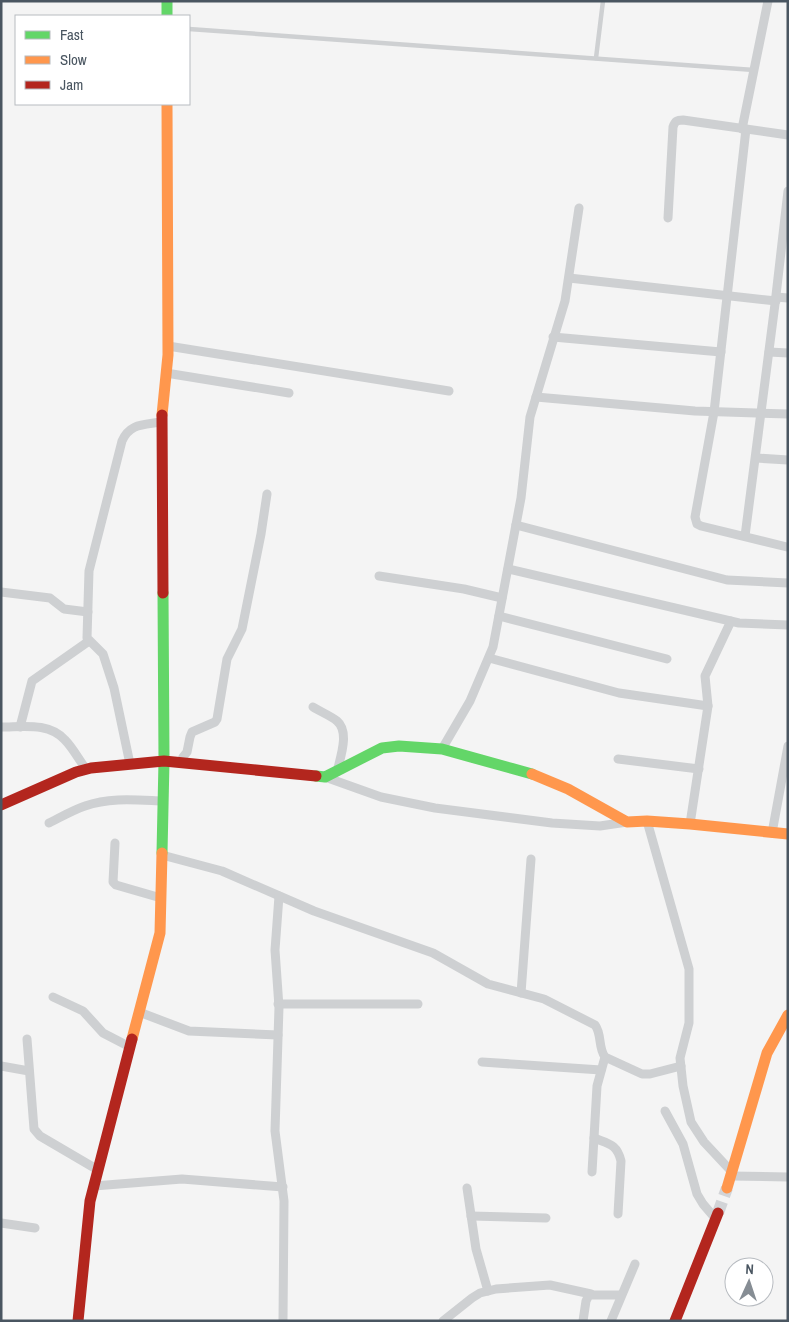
<svg xmlns="http://www.w3.org/2000/svg" width="789" height="1322" font-family="'Archivo Narrow',sans-serif">
<style>
.lines{fill:none;stroke-linecap:round;stroke-linejoin:round}
.secondary-tunnel{stroke:#d2d4d7;stroke-width:12;stroke-dasharray:12 6;stroke-linecap:butt}
.lane{stroke:#ced0d2;stroke-width:4.5}
.street{stroke:#ced0d2;stroke-width:9}
.fast{stroke:#63d668;stroke-width:11}
.slow{stroke:#ff974d;stroke-width:11}
.jam{stroke:#b3261e;stroke-width:11}
</style>
<rect width="100%" height="100%" fill="#f4f4f4"/>
<g class="lines">
<polyline class="secondary-tunnel" points="718,1213 727,1188"/>
<g class="lane">
<polyline points="189,29 754,70"/>
<polyline points="596,58 603,1"/>
</g>
<g class="street">
<polyline points="742,129 768,1"/>
<polyline points="746,129 714,412 695,517 697,524 701,526 787,547"/>
<path d="M668,218L673,127C675,121 677,120 683,120L788,135"/>
<polyline points="569,278 776,301"/>
<polyline points="776,297 788,298"/>
<polyline points="553,337 721,352"/>
<polyline points="168,346 449,391"/>
<polyline points="769,352 788,353"/>
<polyline points="166,373 289,393"/>
<polyline points="536,397 695,411 788,414"/>
<polyline points="756,458 788,460"/>
<polyline points="516,525 727,580 788,583"/>
<polyline points="745,536 775,304 788,191"/>
<polyline points="508,569 739,623 788,625"/>
<polyline points="379,576 464,589 502,598"/>
<polyline points="1,592 50,598 64,609 88,612"/>
<polyline points="499,616 667,659"/>
<polyline points="489,658 619,693 708,706"/>
<path d="M313,707C321,712 331,716 337,721C350,732 340,758 337,772"/>
<path d="M1,727C23,727 49,722 65,740C73,748 79,760 86,769"/>
<polyline points="20,727 32,681 89,641"/>
<polyline points="442,749 470,701 493,647 521,498 530,417 565,301 579,208"/>
<polyline points="618,759 699,769"/>
<polyline points="181,763 183,757 187,752 190,737 192,732 215,722 217,719 227,659 242,629 261,534 267,494"/>
<path d="M130,764L114,688L103,654L87,638L89,571L122,441C130,423 144,425 161,422"/>
<polyline points="325,777 381,797 435,808 552,823 600,826 627,822"/>
<polyline points="647,821 689,969 689,1023 680,1058 683,1086 691,1122 704,1142 732,1172"/>
<path d="M49,823C61,817 73,810 85,806C110,797 137,800 163,801"/>
<polyline points="690,824 708,706 705,676 731,621"/>
<polyline points="772,833 788,746"/>
<polyline points="115,843 113,882 116,885 161,898"/>
<path d="M162,855L222,871L314,911L433,953L488,984L544,999L595,1025C602,1034 598,1048 605,1057L642,1074H650L681,1066"/>
<polyline points="279,896 275,950 279,1007 275,1131 284,1201 283,1321"/>
<polyline points="521,993 531,859"/>
<polyline points="53,997 83,1011 103,1033 130,1047"/>
<polyline points="278,1004 418,1004"/>
<polyline points="139,1012 189,1031 278,1035"/>
<polyline points="27,1039 34,1129 40,1136 98,1170"/>
<polyline points="482,1062 601,1070"/>
<polyline points="1,1066 29,1071"/>
<polyline points="665,1111 683,1144 697,1194 703,1204 715,1218"/>
<path d="M594,1138C609,1144 617,1144 621,1161L618,1214"/>
<polyline points="592,1172 597,1086 605,1057"/>
<polyline points="731,1176 788,1177"/>
<polyline points="94,1186 182,1179 283,1187"/>
<polyline points="467,1188 476,1249 488,1291"/>
<polyline points="471,1216 546,1218"/>
<polyline points="1,1223 35,1228"/>
<polyline points="443,1321 472,1298 480,1293 496,1289 550,1285 591,1294"/>
<polyline points="583,1321 586,1301 589,1295 621,1295"/>
<polyline points="611,1321 635,1264"/>
</g>
<g class="fast">
<polyline points="167,1 167,16"/>
<polyline points="316,776 325,777 382,748 399,746 442,749 532,774"/>
<polyline points="162,853 164,761 163,593"/>
</g>
<g class="slow">
<polyline points="162,415 168,355 167,104"/>
<polyline points="532,774 568,789 627,822 647,821 690,824 788,834"/>
<polyline points="132,1039 160,933 162,853"/>
<polyline points="727,1188 767,1053 788,1015"/>
</g>
<g class="jam">
<polyline points="162,415 163,593"/>
<polyline points="1,805 76,772 91,768 164,761 316,776"/>
<polyline points="78,1321 90,1201 132,1039"/>
<polyline points="675,1321 718,1213"/>
</g>
</g>
<rect width="789" height="1322" fill="none" stroke="#4a5661" stroke-width="5"/>
<rect x="15" y="15" width="175" height="90" fill="#ffffff" stroke="#b7bbc0"/>
<rect x="25" y="31" width="25" height="8" fill="#63d668" stroke="#b7bbc0"/>
<text x="60" y="40" font-size="15" fill="#4a5661">Fast</text>
<rect x="25" y="56" width="25" height="8" fill="#ff974d" stroke="#b7bbc0"/>
<text x="60" y="65" font-size="15" fill="#4a5661">Slow</text>
<rect x="25" y="81" width="25" height="8" fill="#b3261e" stroke="#b7bbc0"/>
<text x="60" y="90" font-size="15" fill="#4a5661">Jam</text>
<g transform="translate(749 1282) rotate(3)"><circle r="24" fill="#ffffff" stroke="#b7bbc0"/>
<path d="M0-4L9 19L0 12L-9 19Z" fill="#868d94"/>
<text y="-8" font-size="14" font-weight="bold" text-anchor="middle" fill="#4a5661">N</text>
</g>
</svg>
